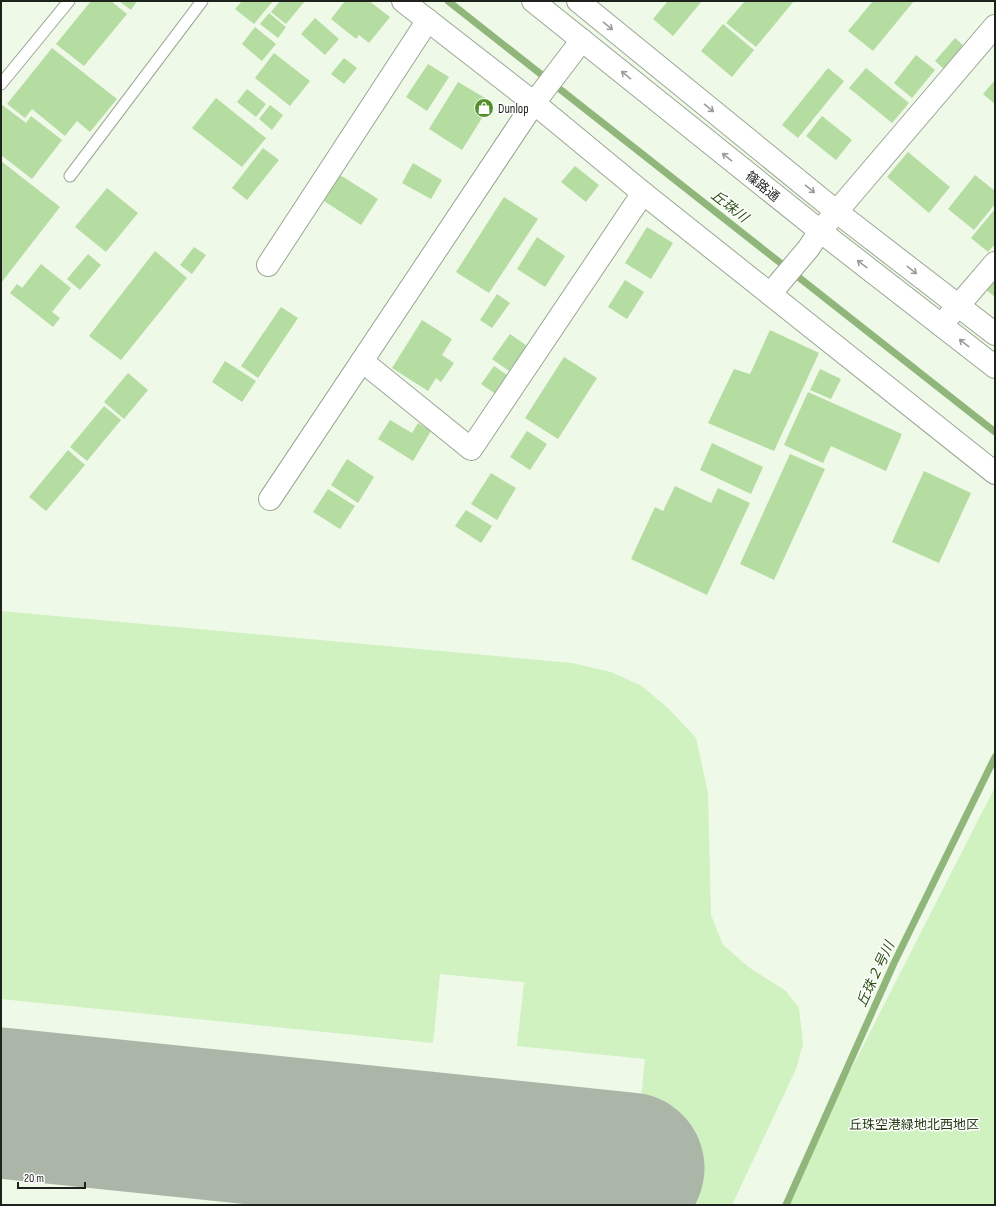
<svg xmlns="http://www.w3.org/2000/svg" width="996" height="1206" font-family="'Sofia Sans Condensed','Noto Sans JP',sans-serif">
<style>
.green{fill:#d0f1c0}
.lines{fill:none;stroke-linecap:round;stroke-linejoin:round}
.stream{stroke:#90b67b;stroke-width:7}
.runway{stroke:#acb6a8;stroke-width:151}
.building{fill:#b5dda1}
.lane-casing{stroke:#9ba696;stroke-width:13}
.street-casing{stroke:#9ba696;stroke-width:24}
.secondary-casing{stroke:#9ba696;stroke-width:24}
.lane{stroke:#fff;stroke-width:11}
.street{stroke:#fff;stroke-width:22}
.secondary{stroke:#fff;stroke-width:22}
.oneway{stroke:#9a9c99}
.labels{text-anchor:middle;stroke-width:3;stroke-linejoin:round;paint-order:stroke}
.poi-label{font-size:13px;fill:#1e221c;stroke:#fff;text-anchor:start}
.street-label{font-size:13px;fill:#1e221c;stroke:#fff}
.park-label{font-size:13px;fill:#1f380f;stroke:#fff}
.water-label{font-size:14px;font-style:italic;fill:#2c5014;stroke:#fff}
</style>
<rect width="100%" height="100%" fill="#eef9e8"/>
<g class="green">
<polygon points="1,611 572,663 611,672 642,686 670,710 696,738 708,793 711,915 723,945 750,968 786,991 799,1008 803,1044 796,1069 732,1205 630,1205 645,1059 517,1046 524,982 440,974 433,1043 1,999"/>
<polygon points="995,787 995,1205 782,1205"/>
</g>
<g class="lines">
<g class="stream">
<polyline points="448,1 995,432"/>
<polyline points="786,1205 894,963 995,757"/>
</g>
<polyline class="runway" points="1,1103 629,1168"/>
</g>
<g class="building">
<polygon points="91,1 111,1 127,14 84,66 56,44"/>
<polygon points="119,1 137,1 131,10"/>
<polygon points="242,1 273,1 254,24 235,9"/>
<polygon points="280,1 305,1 286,24 271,12"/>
<polygon points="345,1 369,1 390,17 369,43 359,35 356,39 331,19"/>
<polygon points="668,1 702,1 673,36 653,19"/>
<polygon points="745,1 794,1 756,47 726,23"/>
<polygon points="873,1 914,1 873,51 848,31"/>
<polygon points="269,13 286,27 278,38 260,24"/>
<polygon points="315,18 339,39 325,55 301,34"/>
<polygon points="723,24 754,50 732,77 701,51"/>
<polygon points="255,27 276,44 262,61 242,44"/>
<polygon points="955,38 965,47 945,70 935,61"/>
<polygon points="52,48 117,99 90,132 77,121 65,136 32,109 25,118 7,104"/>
<polygon points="274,53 310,81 290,106 255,78"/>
<polygon points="916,55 935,70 912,98 894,83"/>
<polygon points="344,58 357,68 344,84 331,74"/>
<polygon points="428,64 449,77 427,111 406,97"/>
<polygon points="828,68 844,81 798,138 782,125"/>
<polygon points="866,68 909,103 892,123 849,88"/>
<polygon points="995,80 995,104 983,94"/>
<polygon points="458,82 492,102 462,150 429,129"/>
<polygon points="247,89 266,104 256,117 237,102"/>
<polygon points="216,98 266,138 242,167 192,128"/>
<polygon points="1,104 26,123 31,116 62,140 32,179 1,155"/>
<polygon points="270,105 283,115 272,130 259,119"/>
<polygon points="822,116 852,140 836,160 806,136"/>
<polygon points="263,148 279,160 247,200 232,188"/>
<polygon points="908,152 950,187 929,213 887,177"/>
<polygon points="1,161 60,207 1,283"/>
<polygon points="413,163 442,180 431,199 402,183"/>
<polygon points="575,166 599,185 586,202 561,182"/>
<polygon points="340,175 378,199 361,225 324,201"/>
<polygon points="975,175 995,191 995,204 974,230 948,209"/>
<polygon points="107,188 138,213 106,252 75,227"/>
<polygon points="504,197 538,219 489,293 456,272"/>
<polygon points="995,209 995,244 988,252 971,238"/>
<polygon points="647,227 673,243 651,279 625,263"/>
<polygon points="537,237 565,256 545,287 517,269"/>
<polygon points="194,247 206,255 192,274 180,265"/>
<polygon points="155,251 187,278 121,360 89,336"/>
<polygon points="88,254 101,265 80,290 67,279"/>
<polygon points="41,264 71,288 52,312 60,318 53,327 10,293 17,284 22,288"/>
<polygon points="995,277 995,297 985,289"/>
<polygon points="625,280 644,292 627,319 608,307"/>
<polygon points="497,294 510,303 492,328 480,320"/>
<polygon points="281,307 298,318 258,378 241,366"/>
<polygon points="422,320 452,339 442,355 454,363 441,382 436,378 428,391 392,368"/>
<polygon points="770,330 819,353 774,451 708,423 734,369 750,374"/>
<polygon points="510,334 527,346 509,371 492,359"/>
<polygon points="564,357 597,378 558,439 525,418"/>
<polygon points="225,361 256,381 242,402 212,382"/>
<polygon points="494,366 510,377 497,395 481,384"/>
<polygon points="820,369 841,379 831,399 810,390"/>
<polygon points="128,373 148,390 124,419 104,402"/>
<polygon points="808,392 902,434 886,471 831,446 823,463 784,445"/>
<polygon points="104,406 121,420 87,461 70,447"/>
<polygon points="390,420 412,433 418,423 431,431 413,461 378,439"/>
<polygon points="527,431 547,444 530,470 510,457"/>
<polygon points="712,443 763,467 751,494 700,470"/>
<polygon points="68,450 85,465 46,511 29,497"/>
<polygon points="790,454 825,469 774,580 740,564"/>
<polygon points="347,459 374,477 358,503 331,485"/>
<polygon points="924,471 971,493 939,563 892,542"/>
<polygon points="491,473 516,488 497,520 471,504"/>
<polygon points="675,486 711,503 718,488 750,503 707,595 631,559 655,507 663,511"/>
<polygon points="328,489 355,506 340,529 313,512"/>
<polygon points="466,510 492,526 481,543 455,526"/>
</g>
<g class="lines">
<g class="lane-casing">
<g id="lane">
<polyline points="1,84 69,1"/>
<polyline points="70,176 202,1"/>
</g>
</g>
<g class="street-casing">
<g id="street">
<polyline points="403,1 534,103 643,193 995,473"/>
<polyline points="268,265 428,20"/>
<polyline points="770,294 808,249 820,231 995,26"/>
<polyline points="941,325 958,306 995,263"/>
<polyline points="362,361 471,449 643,193"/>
<polyline points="270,499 534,103 582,40"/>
</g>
</g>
<g class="secondary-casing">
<g id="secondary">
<polyline points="533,1 820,231 995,367"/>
<polyline points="578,1 837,212 995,334"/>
</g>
</g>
<use href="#lane" class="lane"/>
<use href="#street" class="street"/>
<use href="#secondary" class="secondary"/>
</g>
<defs><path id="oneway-shaft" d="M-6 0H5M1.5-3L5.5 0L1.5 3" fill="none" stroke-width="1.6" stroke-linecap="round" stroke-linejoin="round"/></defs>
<g class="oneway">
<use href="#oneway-shaft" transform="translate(608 26) rotate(39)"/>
<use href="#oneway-shaft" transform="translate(626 75) rotate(-141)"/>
<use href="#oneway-shaft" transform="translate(709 108) rotate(39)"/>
<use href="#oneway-shaft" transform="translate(727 157) rotate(-141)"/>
<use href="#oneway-shaft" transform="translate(810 189) rotate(39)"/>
<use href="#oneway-shaft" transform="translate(862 264) rotate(-142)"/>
<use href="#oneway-shaft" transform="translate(912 270) rotate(38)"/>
<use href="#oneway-shaft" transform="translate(964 343) rotate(-142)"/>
</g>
<defs>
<g id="shop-disc" transform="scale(1)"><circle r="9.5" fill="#538e2c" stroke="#fff"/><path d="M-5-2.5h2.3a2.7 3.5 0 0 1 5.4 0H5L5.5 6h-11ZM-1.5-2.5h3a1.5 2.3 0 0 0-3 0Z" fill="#fff"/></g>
</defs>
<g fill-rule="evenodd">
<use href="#shop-disc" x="484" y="108"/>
</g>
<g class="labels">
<g class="poi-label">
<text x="498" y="113">Dunlop</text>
</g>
<g class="street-label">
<text transform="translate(763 186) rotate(39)" y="5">篠路通</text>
</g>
<g class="park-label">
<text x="914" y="1129">丘珠空港緑地北西地区</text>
</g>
<g class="water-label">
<text transform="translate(730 206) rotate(38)" y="5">丘珠川</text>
<text transform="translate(875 974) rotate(-65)" y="5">丘珠２号川</text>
</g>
</g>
<rect width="996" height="1206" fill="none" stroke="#1e221c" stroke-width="4"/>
<path d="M18 1182v6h67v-6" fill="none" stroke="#1e221c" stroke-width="2"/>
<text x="24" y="1182" font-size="12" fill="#1e221c" stroke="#ffffff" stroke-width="3" paint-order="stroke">20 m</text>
</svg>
